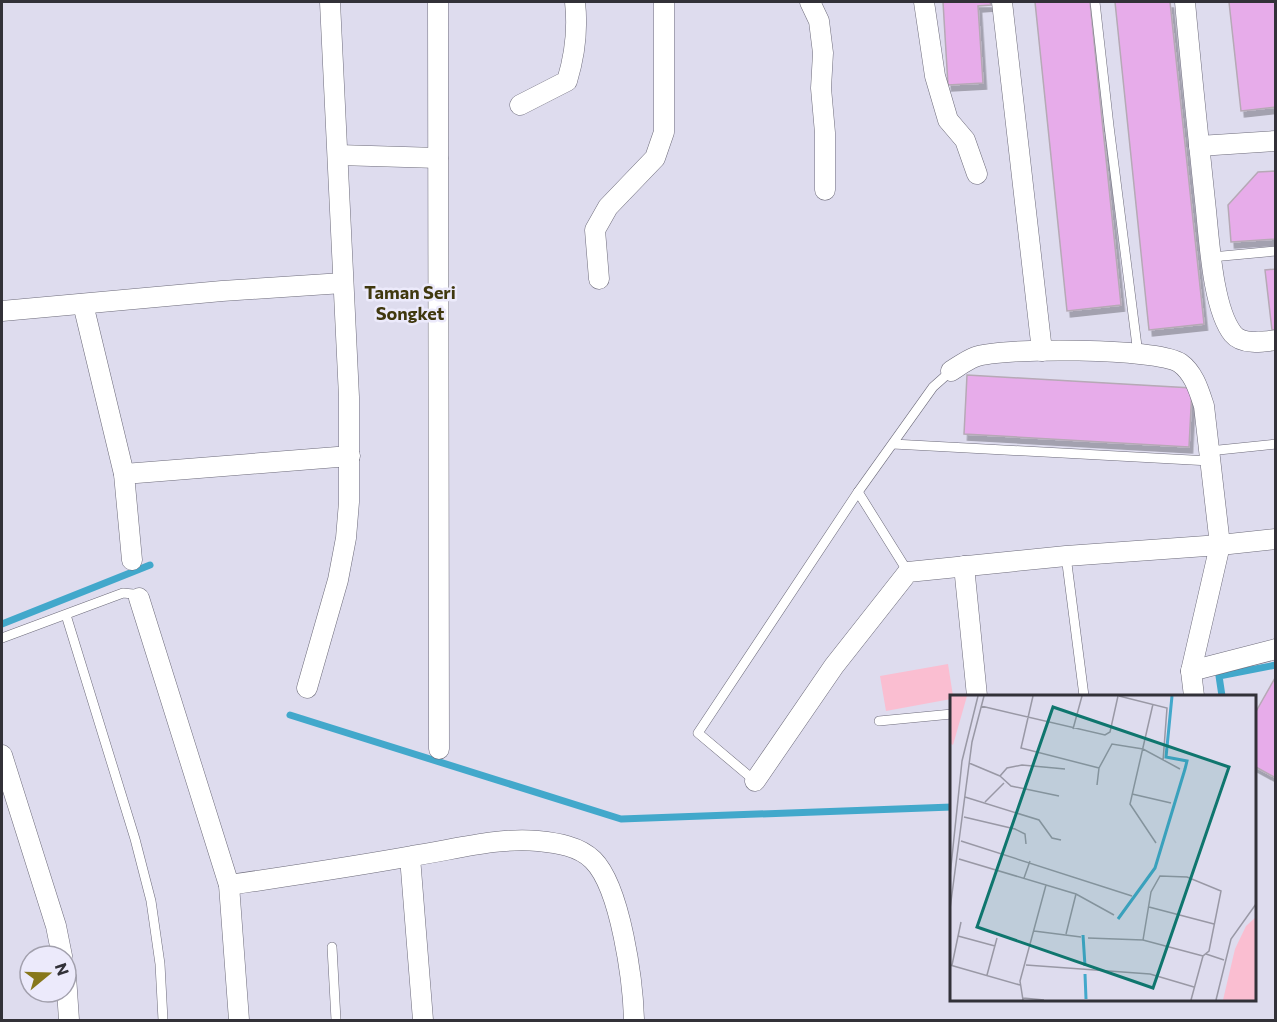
<svg xmlns="http://www.w3.org/2000/svg" width="1277" height="1022" font-family="Commissioner,sans-serif">
<style>
.green{fill:#fabed1}
.lines{fill:none;stroke-linecap:round;stroke-linejoin:round}
.stream{stroke:#42a8cb;stroke-width:7}
.building{fill:#e7acea;stroke:#b6a9b6;stroke-width:1.5;filter:url(#shadow)}
.service-casing{stroke:#6d6b7a;stroke-width:10}
.minor-casing{stroke:#6d6b7a;stroke-width:21}
.service{stroke:#fff;stroke-width:9}
.minor{stroke:#fff;stroke-width:20}
.labels{text-anchor:middle;stroke-width:5;stroke-linejoin:round;paint-order:stroke}
.neighbourhood-label{font-size:18px;font-weight:bold;fill:#40380e;stroke:#eceafb}
.inset-river{fill:none;stroke:#42a8cb;stroke-width:3}
.inset-road{fill:none;stroke:#9998a5;stroke-width:1.5}
.view{fill:#0f766e;fill-opacity:0.15;stroke:#0f766e;stroke-width:3}
.inset-edge{fill:none;stroke:#323138;stroke-width:3}
</style>
<defs>
<filter id="shadow"><feDropShadow dx="3.5" dy="6" stdDeviation="0" flood-color="#0004"/></filter>
</defs>
<rect width="100%" height="100%" fill="#dedcee"/>
<polygon class="green" points="948,664 953,696 952,696 951,699 886,711 880,676"/>
<g class="lines">
<g class="stream">
<polyline points="2,624 150,565"/>
<polyline points="1222,696 1219,676 1276,665"/>
<polyline points="290,715 621,819 952,807"/>
</g>
</g>
<g class="building">
<polygon points="943,2 990,2 991,5 978,6 983,83 948,85"/>
<polygon points="1035,2 1090,2 1121,305 1067,311"/>
<polygon points="1115,2 1170,2 1204,324 1149,330"/>
<polygon points="1229,2 1276,2 1276,107 1241,111"/>
<polygon points="1276,171 1276,239 1231,242 1228,205 1258,172"/>
<polygon points="1276,269 1276,330 1272,330 1265,270"/>
<polygon points="967,375 1192,388 1189,447 964,434"/>
<polygon points="1275,678 1276,678 1276,778 1254,766 1254,715"/>
</g>
<g class="lines">
<g class="service-casing">
<g id="service">
<polyline points="1095,2 1109,126 1138,354"/>
<polyline points="1212,257 1276,251"/>
<polyline points="893,444 1210,461"/>
<polyline points="1209,451 1276,444"/>
<polyline points="858,492 908,572"/>
<polyline points="1066,556 1084,696"/>
<polyline points="66,615 135,839 151,901 160,964 163,1020"/>
<polyline points="2,638 123,593 133,594 139,598"/>
<polyline points="879,721 952,714"/>
<polyline points="755,781 698,733 858,492 933,387 951,371"/>
<polyline points="332,947 336,1020"/>
</g>
</g>
<g class="minor-casing">
<g id="minor">
<polyline points="438,2 439,749"/>
<polyline points="810,2 819,21 823,53 821,88 825,133 825,190"/>
<polyline points="924,2 935,76 948,120 965,140 977,174"/>
<polyline points="1002,2 1042,351"/>
<path d="M1185,2C1191,68 1198,135 1205,201C1209,235 1212,308 1233,334C1242,345 1262,342 1276,340"/>
<path d="M520,105L567,81C575,55 578,29 575,2"/>
<polyline points="1199,146 1276,141"/>
<polyline points="338,155 438,158"/>
<polyline points="599,279 595,230 608,207 655,158 664,132 664,2"/>
<polyline points="83,304 124,474 132,560"/>
<polyline points="2,311 222,291 343,283"/>
<path d="M951,371C959,366 967,360 975,357C1001,347 1158,348 1180,363C1194,373 1199,391 1204,406L1220,545L1191,671L1194,696"/>
<polyline points="124,474 350,456"/>
<polyline points="964,566 977,696"/>
<polyline points="139,598 229,885 239,1020"/>
<polyline points="1191,671 1276,649"/>
<polyline points="307,688 338,580 346,538 349,502 349,397 330,2"/>
<polyline points="2,755 56,926 62,956"/>
<polyline points="755,781 834,666 908,572 1066,556 1220,545 1276,539"/>
<polyline points="410,857 423,1020"/>
<path d="M229,885C290,876 351,867 412,856C453,850 497,837 538,841C557,843 579,846 593,860C621,888 633,982 634,1020"/>
<polyline points="66,976 69,1020"/>
</g>
</g>
<use href="#service" class="service"/>
<use href="#minor" class="minor"/>
</g>
<g class="labels">
<g class="neighbourhood-label">
<text x="410" y="299">Taman Seri<tspan x="410" dy="21">Songket</tspan></text>
</g>
</g>
<g transform="translate(950 695)">
<rect width="306" height="306" fill="#dedcee"/>
<path d="M0,1H17L3,50L0,48ZM306,222V305H273L285,254L296,231Z" fill="#fabed1"/>
<path class="inset-river" d="M168,224L205,173L235,74L237,66L216,62L222,1M133,240L135,271M135,279L136,304"/>
<path class="inset-road" d="M83,1L71,53L149,73M169,1L217,13L213,66M203,9L180,109L206,148M31,11L155,40L160,37L168,1M123,34L132,1M19,68L50,81L57,73L72,70L115,74M50,81L61,91L109,101M147,90L149,73L162,49L193,54L230,74M182,99L221,108M15,102L89,125L102,143L111,145M35,107L54,88M14,122L65,134L75,139L76,149M11,146L182,201M9,164L126,199L164,220M0,181L12,66L28,1M74,183L80,166M199,212L264,229M0,214L22,47L34,1M84,236L131,242M116,239L126,199M8,241L45,251M138,243L193,245L253,261M193,245L201,197L210,181L237,182L271,196L259,256L253,261L241,305M256,259L274,265M0,270L70,290M2,270L11,227M76,270L200,279L244,292M37,280L47,243M73,303L94,305M73,305L70,286L96,190M266,305L281,244L306,209"/>
<path class="view" d="M103,12L279,72L203,293L27,232Z"/>
<rect width="306" height="306" class="inset-edge"/>
</g>
<rect width="1277" height="1022" fill="none" stroke="#323138" stroke-width="6"/>
<g transform="translate(48 974) rotate(71)"><circle r="28" fill="#eceafb" stroke="#a2a0ad" stroke-width="1.5"/>
<path d="M0-4.5L10 22L0 15L-10 22Z" fill="#87771b"/>
<text y="-9" font-size="16" font-weight="bold" text-anchor="middle" fill="#323138">N</text>
</g>
</svg>
